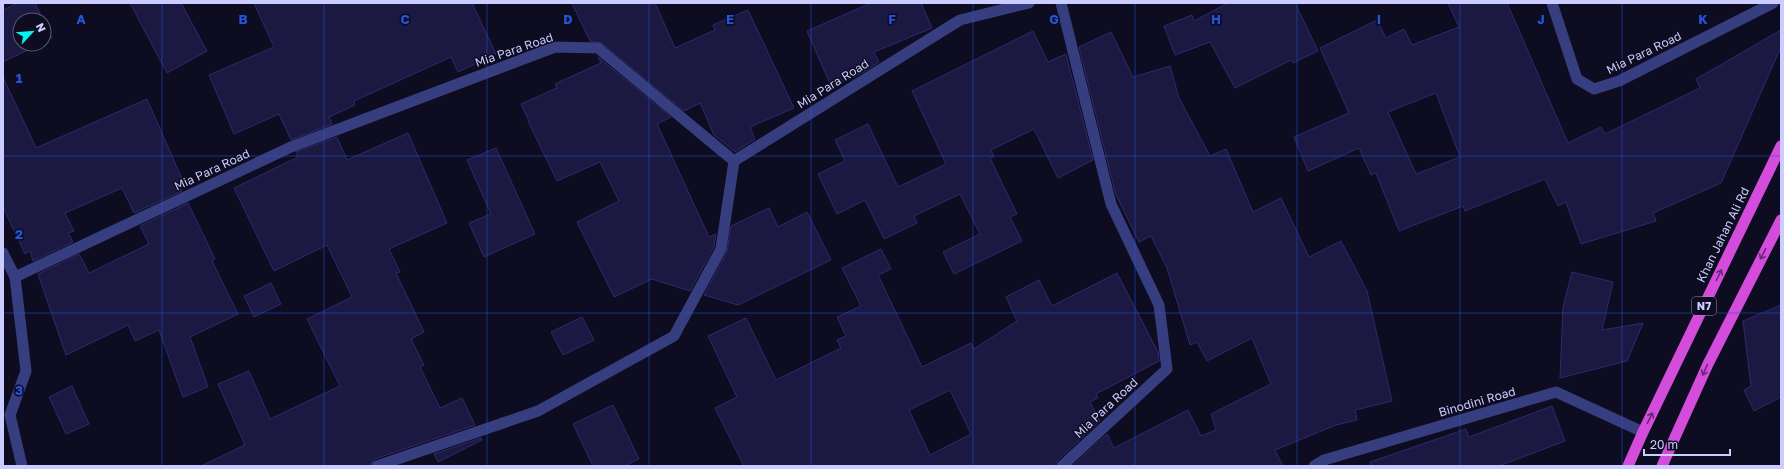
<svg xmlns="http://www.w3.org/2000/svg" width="1784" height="469" font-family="'Golos Text',sans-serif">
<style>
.building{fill:#1b1841;stroke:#2e2a6d;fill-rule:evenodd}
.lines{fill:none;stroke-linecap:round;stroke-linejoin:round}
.minor{stroke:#373e7f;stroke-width:11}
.trunk{stroke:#d34cdc;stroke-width:11}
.oneway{stroke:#662975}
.grid{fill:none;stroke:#2654da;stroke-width:1;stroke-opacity:0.55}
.labels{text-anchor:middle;stroke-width:3;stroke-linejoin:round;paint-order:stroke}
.shield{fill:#0d0c20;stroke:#9292bc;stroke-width:1}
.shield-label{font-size:11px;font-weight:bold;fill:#cbccff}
.street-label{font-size:12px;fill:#cbccff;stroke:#0d0c20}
.grid-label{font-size:13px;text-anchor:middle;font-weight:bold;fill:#2654da;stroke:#0d0c20;stroke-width:3;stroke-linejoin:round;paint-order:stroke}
</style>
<rect width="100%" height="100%" fill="#0d0c20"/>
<g class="building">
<polygon points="18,3 35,3 43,20 20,20 20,44 40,44 3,62 3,10"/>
<polygon points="130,3 181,3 207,51 167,73"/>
<polygon points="254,3 472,3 496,54 458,72 451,57 354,101 355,105 329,117 332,124 291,140 279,114 234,134 209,75 274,47"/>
<polygon points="572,3 655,3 675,48 715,30 713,25 748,10 794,108 750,127 755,139 735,152 714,135 700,103 684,111 602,43 590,41"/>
<polygon points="871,3 921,3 932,28 874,52 879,62 862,73 831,86 807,31"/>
<polygon points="1228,3 1295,3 1318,51 1293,63 1291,60 1235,88 1210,42 1175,55 1164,26 1192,15 1194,21"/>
<path d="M1448,3H1507L1568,143L1601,127L1605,134L1700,88L1696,79L1781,30V47L1721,183L1653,213L1656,221L1581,244L1566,202L1558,206L1545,179L1465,211L1463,206L1399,231L1376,173L1371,175L1359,148L1308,171L1294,137L1349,113L1320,48L1377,20L1386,38L1404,29L1412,45L1459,27ZM1436,93L1460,157L1416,174L1388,112Z"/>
<polygon points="44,22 52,38 44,42"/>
<polygon points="1033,31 1048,62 1066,54 1093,160 1058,178 1034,129 991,150 994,157 990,158 1017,214 1010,217 1022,241 954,274 943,252 980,234 960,194 914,216 917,223 884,239 865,200 837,214 818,174 845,161 835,140 868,124 898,187 946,164 912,91"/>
<polygon points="1111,32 1133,77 1170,66 1179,98 1210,156 1226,149 1253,212 1281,198 1309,257 1341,241 1367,291 1392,401 1355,410 1357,420 1336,425 1275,450 1283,466 1072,466 1107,434 1114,448 1188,410 1201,436 1216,430 1211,414 1271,384 1252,338 1207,361 1197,342 1190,345 1167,268 1151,236 1139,242 1116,195 1079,47"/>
<polygon points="598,57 671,117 657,124 709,237 716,234 714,247 690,291 652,279 614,297 577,222 619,201 600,162 557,181 528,121 529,121 521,104 557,88 555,84 601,63"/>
<polygon points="3,77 36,148 147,99 182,179 177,181 182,191 134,213 122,188 65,213 74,231 68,233 73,242 33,261 30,251 25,254 3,207"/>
<polygon points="408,133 447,223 389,249 400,272 396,273 424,332 411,339 424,365 420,367 440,408 462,398 475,425 375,459 372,462 370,466 201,466 245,445 218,384 249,371 270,419 340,386 307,319 352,297 327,245 274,271 234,188 298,157 296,152 337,137 347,160"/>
<polygon points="496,148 535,234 484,257 469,223 491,214 467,160"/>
<polygon points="188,203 215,259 212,261 238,314 190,337 208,387 183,397 159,330 135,341 128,325 66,355 38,274 79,254 89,273 149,244 140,226"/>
<polygon points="769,208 778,227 807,212 831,260 738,305 704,295 727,252 731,226"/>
<path d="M881,249L891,269L878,275L922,367L971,343L974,349L1017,321L1006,297L1039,280L1052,306L1117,273L1158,352L1159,361L1096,394L1098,398L1090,402L1100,421L1057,461L1055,466H744L715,408L737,397L708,336L746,318L776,380L841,348L837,340L846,336L837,317L861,306L842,268ZM950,390L971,434L930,455L909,410Z"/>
<polygon points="1572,272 1613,282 1602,330 1643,323 1627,361 1560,378 1563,307"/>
<polygon points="271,283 281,304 254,317 244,296"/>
<polygon points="1781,305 1781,397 1754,411 1744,390 1751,386 1743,321"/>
<polygon points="582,317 594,340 563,355 551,332"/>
<polygon points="72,386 89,424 66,434 49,397"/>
<polygon points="613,405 639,459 624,466 593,466 573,424"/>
<polygon points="1552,406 1565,441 1499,466 1371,466 1370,462 1466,429 1469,437"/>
<polygon points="481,438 482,440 438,462 434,454"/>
</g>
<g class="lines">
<g class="minor">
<polyline points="1061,3 1111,204 1159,305 1167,369 1062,466"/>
<polyline points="1552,3 1577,79 1594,89 1619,81 1773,3"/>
<polyline points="3,253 15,277 26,371 10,415 22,466"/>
<polyline points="15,277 291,147 555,47 598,48 734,161 960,20 1029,3"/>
<polyline points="377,466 538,411 674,336 721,249 734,161"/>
<polyline points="1314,466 1324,460 1556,392 1643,432"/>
</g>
<g class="trunk">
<polyline points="1628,466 1643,432 1781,146"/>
<polyline points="1662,466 1708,364 1781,220"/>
</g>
</g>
<defs><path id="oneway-shaft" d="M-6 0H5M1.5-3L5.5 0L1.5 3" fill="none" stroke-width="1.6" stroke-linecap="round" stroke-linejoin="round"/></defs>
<g class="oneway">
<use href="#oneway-shaft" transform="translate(1763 254) rotate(117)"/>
<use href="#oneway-shaft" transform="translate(1719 275) rotate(-64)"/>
<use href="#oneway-shaft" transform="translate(1705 370) rotate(114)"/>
<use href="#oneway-shaft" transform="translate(1650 418) rotate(-64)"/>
</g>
<path class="grid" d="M162,3V466M324,3V466M487,3V466M649,3V466M811,3V466M973,3V466M1135,3V466M1297,3V466M1460,3V466M1622,3V466M3,156H1781M3,313H1781"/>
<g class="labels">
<rect class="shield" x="1692" y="297" width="24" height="18" rx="3"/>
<g class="shield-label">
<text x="1704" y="310">N7</text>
</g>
<g class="street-label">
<text transform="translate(514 50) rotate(-19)" y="4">Mia Para Road</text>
<text transform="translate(1644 53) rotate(-26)" y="4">Mia Para Road</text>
<text transform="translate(833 84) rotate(-32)" y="4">Mia Para Road</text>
<text transform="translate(212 170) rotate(-25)" y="4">Mia Para Road</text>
<text transform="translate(1723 235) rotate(-64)" y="4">Khan Jahan Ali Rd</text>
<text transform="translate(1477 402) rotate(-16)" y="4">Binodini Road</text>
<text transform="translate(1106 408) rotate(-43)" y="4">Mia Para Road</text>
</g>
</g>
<g class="grid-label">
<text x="81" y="24">A</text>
<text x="243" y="24">B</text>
<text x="405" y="24">C</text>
<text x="568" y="24">D</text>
<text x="730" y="24">E</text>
<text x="892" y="24">F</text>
<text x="1054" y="24">G</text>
<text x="1216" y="24">H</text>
<text x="1379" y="24">I</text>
<text x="1541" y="24">J</text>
<text x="1703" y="24">K</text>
<text x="19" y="83">1</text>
<text x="19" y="239">2</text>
<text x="19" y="395">3</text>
</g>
<rect width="1784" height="469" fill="none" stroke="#cbccff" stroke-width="8"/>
<g transform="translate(32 32) rotate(64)"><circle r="19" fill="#0d0c20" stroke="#595979"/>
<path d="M0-3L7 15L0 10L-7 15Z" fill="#00f6ed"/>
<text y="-6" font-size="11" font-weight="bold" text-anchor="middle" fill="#cbccff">N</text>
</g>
<path d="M1644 449v6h86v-6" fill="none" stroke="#cbccff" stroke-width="2"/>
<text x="1650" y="449" font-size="12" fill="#cbccff" stroke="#0d0c20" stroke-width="3" paint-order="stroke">20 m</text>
</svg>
